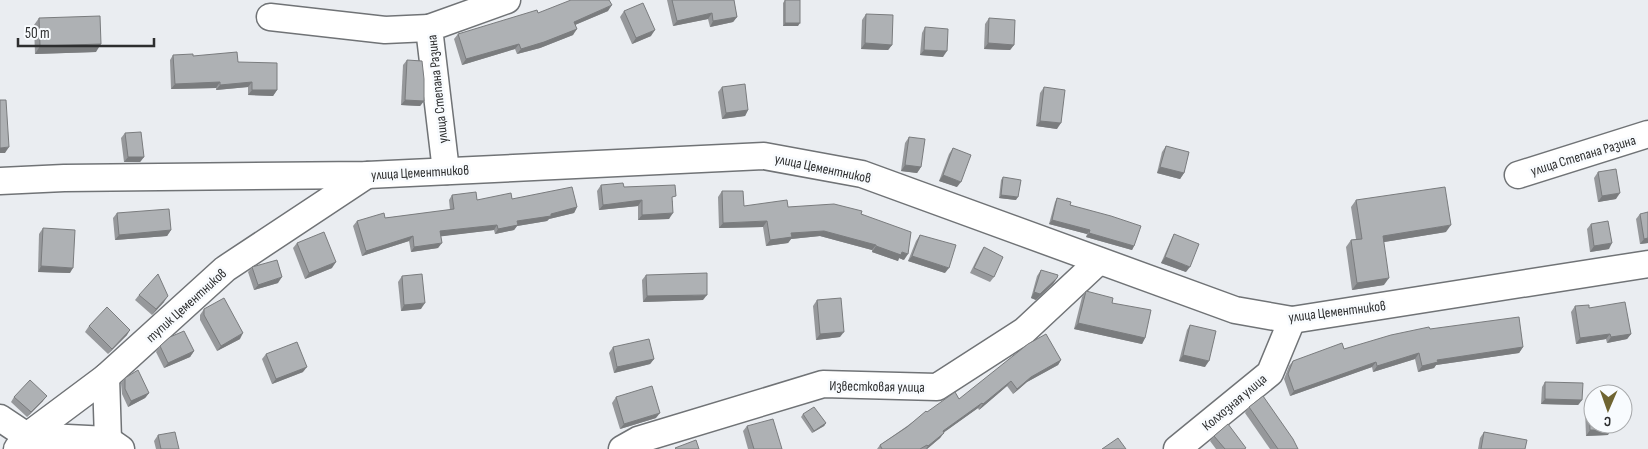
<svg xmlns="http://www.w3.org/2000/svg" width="1648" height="449" font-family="'Sofia Sans Condensed',sans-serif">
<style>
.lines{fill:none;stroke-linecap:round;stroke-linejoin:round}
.minor-casing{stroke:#707376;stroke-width:29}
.minor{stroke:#fff;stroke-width:26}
.wall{fill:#96989b}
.shaded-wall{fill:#7a7c7e}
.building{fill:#aeb1b4;stroke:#7a7c7e}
.labels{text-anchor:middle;stroke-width:5;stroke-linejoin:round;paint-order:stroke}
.street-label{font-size:14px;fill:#2d2e2f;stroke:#f8fbfe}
</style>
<rect width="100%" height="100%" fill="#eaedf1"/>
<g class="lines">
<g class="minor-casing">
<g id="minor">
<polyline points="270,17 385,30 429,28"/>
<polyline points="446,171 429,28 507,0"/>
<polyline points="1518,175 1648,134"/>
<polyline points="0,181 64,178 367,175 764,156 862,174 1235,310 1292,320 1648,264"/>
<polyline points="106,377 108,440"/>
<polyline points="0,418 27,436 108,440 121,449"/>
<polyline points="17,449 27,436 106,377 225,269 367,175"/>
<polyline points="622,449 638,440 823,384 937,387 1024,331 1099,261"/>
<polyline points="1177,449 1270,373 1292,320"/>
</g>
</g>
<use href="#minor" class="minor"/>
</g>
<g class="wall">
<polygon points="667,0 734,0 737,17 733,22 710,27 708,19 673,26"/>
<polygon points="785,0 798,26 783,26 783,3"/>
<polygon points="608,11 575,25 573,35 540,48 517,54 515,49 462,65 454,39 458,34 538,13"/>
<polygon points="624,11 651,36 632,44 620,17"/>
<polygon points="866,14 892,45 888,50 861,49 862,20"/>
<polygon points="39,18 96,52 35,54 34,25"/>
<polygon points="989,18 1014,45 1010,50 984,49 985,24"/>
<polygon points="925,27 943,57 920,55 922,33"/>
<polygon points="173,55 193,56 238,62 277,90 273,96 248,95 248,87 216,90 216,88 171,89 170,60"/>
<polygon points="407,60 424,101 420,106 401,105 403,65"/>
<polygon points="722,87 748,110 745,116 722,119 718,92"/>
<polygon points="1044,87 1057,129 1036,126 1040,93"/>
<polygon points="125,133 144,157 140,162 124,162 121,138"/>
<polygon points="909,137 921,167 917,173 901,171 905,143"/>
<polygon points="1166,146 1184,173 1180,179 1157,173 1162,152"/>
<polygon points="953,148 957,187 939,181 949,154"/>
<polygon points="1598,172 1616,199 1598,202 1594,178"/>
<polygon points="1003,177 1016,200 999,198 1001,180"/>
<polygon points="601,185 624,187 673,201 669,219 638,220 638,206 599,210 597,191"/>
<polygon points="722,191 744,206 788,207 861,214 904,260 899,258 898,261 872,252 872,250 820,236 791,239 788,243 766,246 763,227 719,228 718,197"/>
<polygon points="452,195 477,200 512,199 577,207 574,213 549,219 547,221 517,226 514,230 495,234 494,230 441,236 438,248 411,252 409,241 362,256 353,226 357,221 385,218 450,210 449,200"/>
<polygon points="1057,198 1070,205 1134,246 1132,250 1086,237 1087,234 1049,224 1055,202"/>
<polygon points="1356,200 1446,232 1384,242 1384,285 1352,290 1346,247 1351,240 1356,239 1351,207"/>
<polygon points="117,213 171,230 167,236 115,240 113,218"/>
<polygon points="1640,214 1648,243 1640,244 1636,219"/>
<polygon points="1591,224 1609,249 1590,252 1587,229"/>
<polygon points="43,228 70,273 38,272 39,234"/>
<polygon points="1174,234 1186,272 1161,263 1171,240"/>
<polygon points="920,235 945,273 908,261 916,241"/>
<polygon points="297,243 332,268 305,279 293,248"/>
<polygon points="984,247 994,277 990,282 970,273 980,253"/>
<polygon points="252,267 278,283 254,290 248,272"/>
<polygon points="1041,270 1057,278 1053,284 1036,300 1031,298 1037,276"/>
<polygon points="646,275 703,300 643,302 642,280"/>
<polygon points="402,276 421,309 401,311 398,282"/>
<polygon points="1086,291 1112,303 1145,338 1142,344 1074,329 1082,297"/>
<polygon points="139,295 164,302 152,315 135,300"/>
<polygon points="817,300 840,337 816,340 813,306"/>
<polygon points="1575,306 1589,308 1631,334 1627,339 1607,343 1606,339 1576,344 1571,312"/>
<polygon points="204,309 240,339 217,351 200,320 200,315"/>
<polygon points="1190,325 1205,367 1179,361 1187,330"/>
<polygon points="89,326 127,335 108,354 85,332"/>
<polygon points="1430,329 1523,347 1519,353 1436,365 1434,368 1418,372 1415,359 1373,372 1372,367 1290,396 1284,379 1289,366 1293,361"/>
<polygon points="160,346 194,351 190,357 164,368 156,352"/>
<polygon points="613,347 654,359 650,364 614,373 609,353"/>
<polygon points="266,354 303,372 272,384 262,359"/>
<polygon points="1061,360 1058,365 1027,382 1013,394 1007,386 979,410 978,408 944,432 940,438 927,449 877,449 880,445 927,412 959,399"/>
<polygon points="125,378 149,393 145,398 128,407 122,394 121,383"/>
<polygon points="1545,382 1582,400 1578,405 1541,404 1542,387"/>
<polygon points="14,397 43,401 27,417 11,402"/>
<polygon points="616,397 656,418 620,429 612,403"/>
<polygon points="1589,404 1608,435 1586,436 1585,410"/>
<polygon points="1249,407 1298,449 1270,449 1245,413"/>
<polygon points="803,414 826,423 824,426 812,433 801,417"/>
<polygon points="747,426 782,449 748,449 743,431"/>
<polygon points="1484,432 1525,449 1478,449 1480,438"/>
<polygon points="158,435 179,449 156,449 154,441"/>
<polygon points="1214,436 1245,449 1216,449 1210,441"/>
</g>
<g class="shaded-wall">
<polygon points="612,5 608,11 570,27 574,22"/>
<polygon points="712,13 708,19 673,26 677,21"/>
<polygon points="737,17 733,22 710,27 713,21"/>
<polygon points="785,23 800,23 798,26 783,26"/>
<polygon points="577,29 573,35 540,48 517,54 521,49"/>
<polygon points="655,30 651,36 632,44 636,38"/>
<polygon points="865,43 892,45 888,50 861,49"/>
<polygon points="988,43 1014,45 1010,50 984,49"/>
<polygon points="101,44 96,52 35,54 40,46"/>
<polygon points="519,44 515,49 462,65 466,59"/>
<polygon points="924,50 947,51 943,57 920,55"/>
<polygon points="220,82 216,88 171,89 175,84"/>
<polygon points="252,82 248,87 216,90 220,85"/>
<polygon points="252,90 277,90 273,96 248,95"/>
<polygon points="405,100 424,101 420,106 401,105"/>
<polygon points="748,110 745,116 722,119 726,113"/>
<polygon points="1040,121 1061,123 1057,129 1036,126"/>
<polygon points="9,147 5,153 0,153 0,148"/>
<polygon points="128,157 144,157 140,162 124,162"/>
<polygon points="905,165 921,167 917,173 901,171"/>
<polygon points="1160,167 1184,173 1180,179 1157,173"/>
<polygon points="943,175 961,182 957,187 939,181"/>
<polygon points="1620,193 1616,199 1598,202 1602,196"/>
<polygon points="1001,195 1018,197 1016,200 999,198"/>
<polygon points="642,200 638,206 599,210 603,205"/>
<polygon points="577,207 574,213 549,219 547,221 517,226 514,230 495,234 498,229 517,221 551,214"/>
<polygon points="673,213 669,219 638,220 642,215"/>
<polygon points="1052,220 1090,230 1087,234 1049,224"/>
<polygon points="767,221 763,227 719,228 723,223"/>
<polygon points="497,225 494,230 436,237 440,231"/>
<polygon points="1451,225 1446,232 1378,243 1383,236"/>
<polygon points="171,230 167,236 115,240 119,235"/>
<polygon points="824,231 876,245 872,250 820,236 791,239 788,243 766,246 770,240 791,233"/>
<polygon points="1089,233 1134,246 1132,250 1086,237"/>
<polygon points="413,236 409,241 362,256 366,251"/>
<polygon points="1648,238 1648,243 1640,244 1644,239"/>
<polygon points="442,243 438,248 411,252 414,247"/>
<polygon points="1612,243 1609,249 1590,252 1594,246"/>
<polygon points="876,246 902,252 908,254 904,260 899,258 898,261 872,252"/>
<polygon points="912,256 949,268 945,273 908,261"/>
<polygon points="1165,257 1190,267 1186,272 1161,263"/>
<polygon points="336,262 332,268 305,279 309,273"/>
<polygon points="41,266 73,268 70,273 38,272"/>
<polygon points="282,277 278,283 254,290 258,285"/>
<polygon points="1057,278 1053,284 1036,300 1031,298 1034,292"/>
<polygon points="1389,278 1384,285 1352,290 1357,283"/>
<polygon points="707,295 703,300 643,302 647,296"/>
<polygon points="168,296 164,302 152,315 156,309"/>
<polygon points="425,303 421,309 401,311 404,305"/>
<polygon points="1078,323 1145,338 1142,344 1074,329"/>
<polygon points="130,330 127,335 108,354 112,349"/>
<polygon points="844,332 840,337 816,340 820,334"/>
<polygon points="243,333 240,339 217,351 221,346"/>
<polygon points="1610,334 1606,339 1576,344 1580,338"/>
<polygon points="1631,334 1627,339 1607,343 1611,337"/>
<polygon points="1523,347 1519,353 1436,365 1434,368 1418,372 1422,366 1437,360"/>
<polygon points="194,351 190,357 164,368 168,363"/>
<polygon points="1419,353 1415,359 1373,372 1377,366"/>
<polygon points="1183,355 1209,361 1205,367 1179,361"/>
<polygon points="654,359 650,364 614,373 617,367"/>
<polygon points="1061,360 1058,365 1027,382 1013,394 1017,389 1031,377"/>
<polygon points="1376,362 1372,367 1290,396 1294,391"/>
<polygon points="307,367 303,372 272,384 276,379"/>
<polygon points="1011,381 1007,386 979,410 983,404"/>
<polygon points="149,393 145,398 128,407 131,401"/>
<polygon points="47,396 43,401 27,417 31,412"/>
<polygon points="1545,399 1582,400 1578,405 1541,404"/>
<polygon points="982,403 978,408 939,436 943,431"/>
<polygon points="660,413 656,418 620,429 624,424"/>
<polygon points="826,423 824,426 812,433 814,431"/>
<polygon points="1590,430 1611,430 1608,435 1586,436"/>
<polygon points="944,433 940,438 927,449 926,449 928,446"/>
</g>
<g class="building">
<polygon points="571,0 609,0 612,5 574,22 577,29 544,42 521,49 519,44 466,59 458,34 537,10 538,13"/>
<polygon points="672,0 734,0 737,17 713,21 712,13 677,21"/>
<rect x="785" y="0" width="15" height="23"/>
<polygon points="643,3 655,30 636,38 624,11"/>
<polygon points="866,14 893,15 892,45 865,43"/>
<polygon points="100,16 101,44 40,46 39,18"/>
<polygon points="989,18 1015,20 1014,45 988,43"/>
<polygon points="925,27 948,29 947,51 924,50"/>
<polygon points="237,52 238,62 277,63 277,90 252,90 252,82 220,85 220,82 175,84 173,55 193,54 193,56"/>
<polygon points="407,60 422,61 424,79 424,101 405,100"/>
<polygon points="745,84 748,110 726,113 722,87"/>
<polygon points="1044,87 1065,90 1061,123 1040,121"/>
<polygon points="0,100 6,100 9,147 0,148"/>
<polygon points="141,132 144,157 128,157 125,133"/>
<polygon points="909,137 925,139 921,167 905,165"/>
<polygon points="1166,146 1189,152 1184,173 1160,167"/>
<polygon points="953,148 971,155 961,182 943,175"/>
<polygon points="1616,169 1620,193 1602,196 1598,172"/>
<polygon points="1003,177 1021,180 1018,197 1001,195"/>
<polygon points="623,183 624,187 675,185 676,196 672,197 673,213 642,215 642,200 603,205 601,185"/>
<polygon points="572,187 577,207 551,214 551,216 517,221 518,225 498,229 497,225 440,231 442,243 414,247 413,236 366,251 357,221 384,213 385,218 454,209 452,195 476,192 477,200 511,193 512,199"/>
<polygon points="1445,187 1451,225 1383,236 1389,278 1357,283 1351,240 1362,239 1356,200"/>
<polygon points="722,191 743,191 744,206 787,200 788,207 834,204 862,211 861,214 911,232 908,254 902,252 901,255 876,246 876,245 824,231 791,233 792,237 770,240 767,221 723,223"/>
<polygon points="1057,198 1071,202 1070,205 1111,216 1141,226 1134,246 1089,233 1090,230 1052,220"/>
<polygon points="169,209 171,230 119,235 117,213"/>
<polygon points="1648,212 1648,238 1644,239 1640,214"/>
<polygon points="1608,221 1612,243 1594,246 1591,224"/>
<polygon points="43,228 75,230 73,268 41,266"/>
<polygon points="324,232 336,262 309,273 297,243"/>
<polygon points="1174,234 1199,244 1190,267 1165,257"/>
<polygon points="920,235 956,245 949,268 912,256"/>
<polygon points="984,247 1003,257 994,277 974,268"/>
<polygon points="277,260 282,277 258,285 252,267"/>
<polygon points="1041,270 1058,275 1057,278 1040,294 1034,292"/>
<polygon points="707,273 707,295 647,296 646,275"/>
<polygon points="158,274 168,296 156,309 139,295"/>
<polygon points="422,274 425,303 404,305 402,276"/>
<polygon points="1086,291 1113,298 1112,303 1151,310 1145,338 1078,323"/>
<polygon points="224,298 243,333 221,346 204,315 204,309"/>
<polygon points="841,298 844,332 820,334 817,300"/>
<polygon points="1625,302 1631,334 1611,337 1610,334 1580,338 1575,306 1589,305 1589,308"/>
<polygon points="107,307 130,330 112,349 89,326"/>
<polygon points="1519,317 1523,347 1437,360 1438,362 1422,366 1419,353 1377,366 1376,362 1294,391 1288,374 1293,361 1342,343 1344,349 1391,335 1429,327 1430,329"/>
<polygon points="1190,325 1216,331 1209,361 1183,355"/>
<polygon points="184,331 194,351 168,363 160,346 170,337"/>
<polygon points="1046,334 1061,360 1031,377 1017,389 1011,381 983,404 982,403 943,431 944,433 928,446 927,445 920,449 882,449 880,445 907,427 926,411 927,412 955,392 959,399 1028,344"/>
<polygon points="649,339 654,359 617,367 613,347"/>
<polygon points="297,342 307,367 276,379 266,354"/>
<polygon points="138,370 149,393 131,401 125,389 125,378"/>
<polygon points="30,380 47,396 31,412 14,397"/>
<polygon points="1545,382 1583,383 1582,400 1545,399"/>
<polygon points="652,386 660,413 624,424 616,397"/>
<polygon points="1263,396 1293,439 1298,449 1278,449 1249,407"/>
<polygon points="1589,404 1593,404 1593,424 1611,424 1611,430 1590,430"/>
<polygon points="814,407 826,423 814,431 803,414"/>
<polygon points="773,419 782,449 754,449 747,426"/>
<polygon points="1228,424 1246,448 1244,449 1225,449 1214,436"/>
<polygon points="175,432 179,449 161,449 158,435"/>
<polygon points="1484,432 1527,440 1525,449 1481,449"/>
<polygon points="1118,438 1126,449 1102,449"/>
<polygon points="696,440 699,449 676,449 675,448"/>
</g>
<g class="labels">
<g class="street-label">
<text transform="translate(437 89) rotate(-96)" y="5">улица Степана Разина</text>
<text transform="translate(1583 155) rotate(-17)" y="5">улица Степана Разина</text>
<text transform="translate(823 168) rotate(12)" y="5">улица Цементников</text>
<text transform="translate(420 172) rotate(-3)" y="5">улица Цементников</text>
<text transform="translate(186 305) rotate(-42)" y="5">тупик Цементников</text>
<text transform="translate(1337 311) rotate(-7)" y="5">улица Цементников</text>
<text transform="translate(877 386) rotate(1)" y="5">Известковая улица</text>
<text transform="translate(1234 402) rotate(-40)" y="5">Колхозная улица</text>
</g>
</g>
<g transform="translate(1608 409) rotate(182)"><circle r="24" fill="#f8fbfe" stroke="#a7a9ab"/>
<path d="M0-4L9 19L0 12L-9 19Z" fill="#6f6431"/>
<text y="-8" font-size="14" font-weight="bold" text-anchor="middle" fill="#2d2e2f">С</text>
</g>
<path d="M18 38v8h136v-8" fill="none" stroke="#2d2e2f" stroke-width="2.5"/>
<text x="25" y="38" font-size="15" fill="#2d2e2f" stroke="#f8fbfe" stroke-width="4" paint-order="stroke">50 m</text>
</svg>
